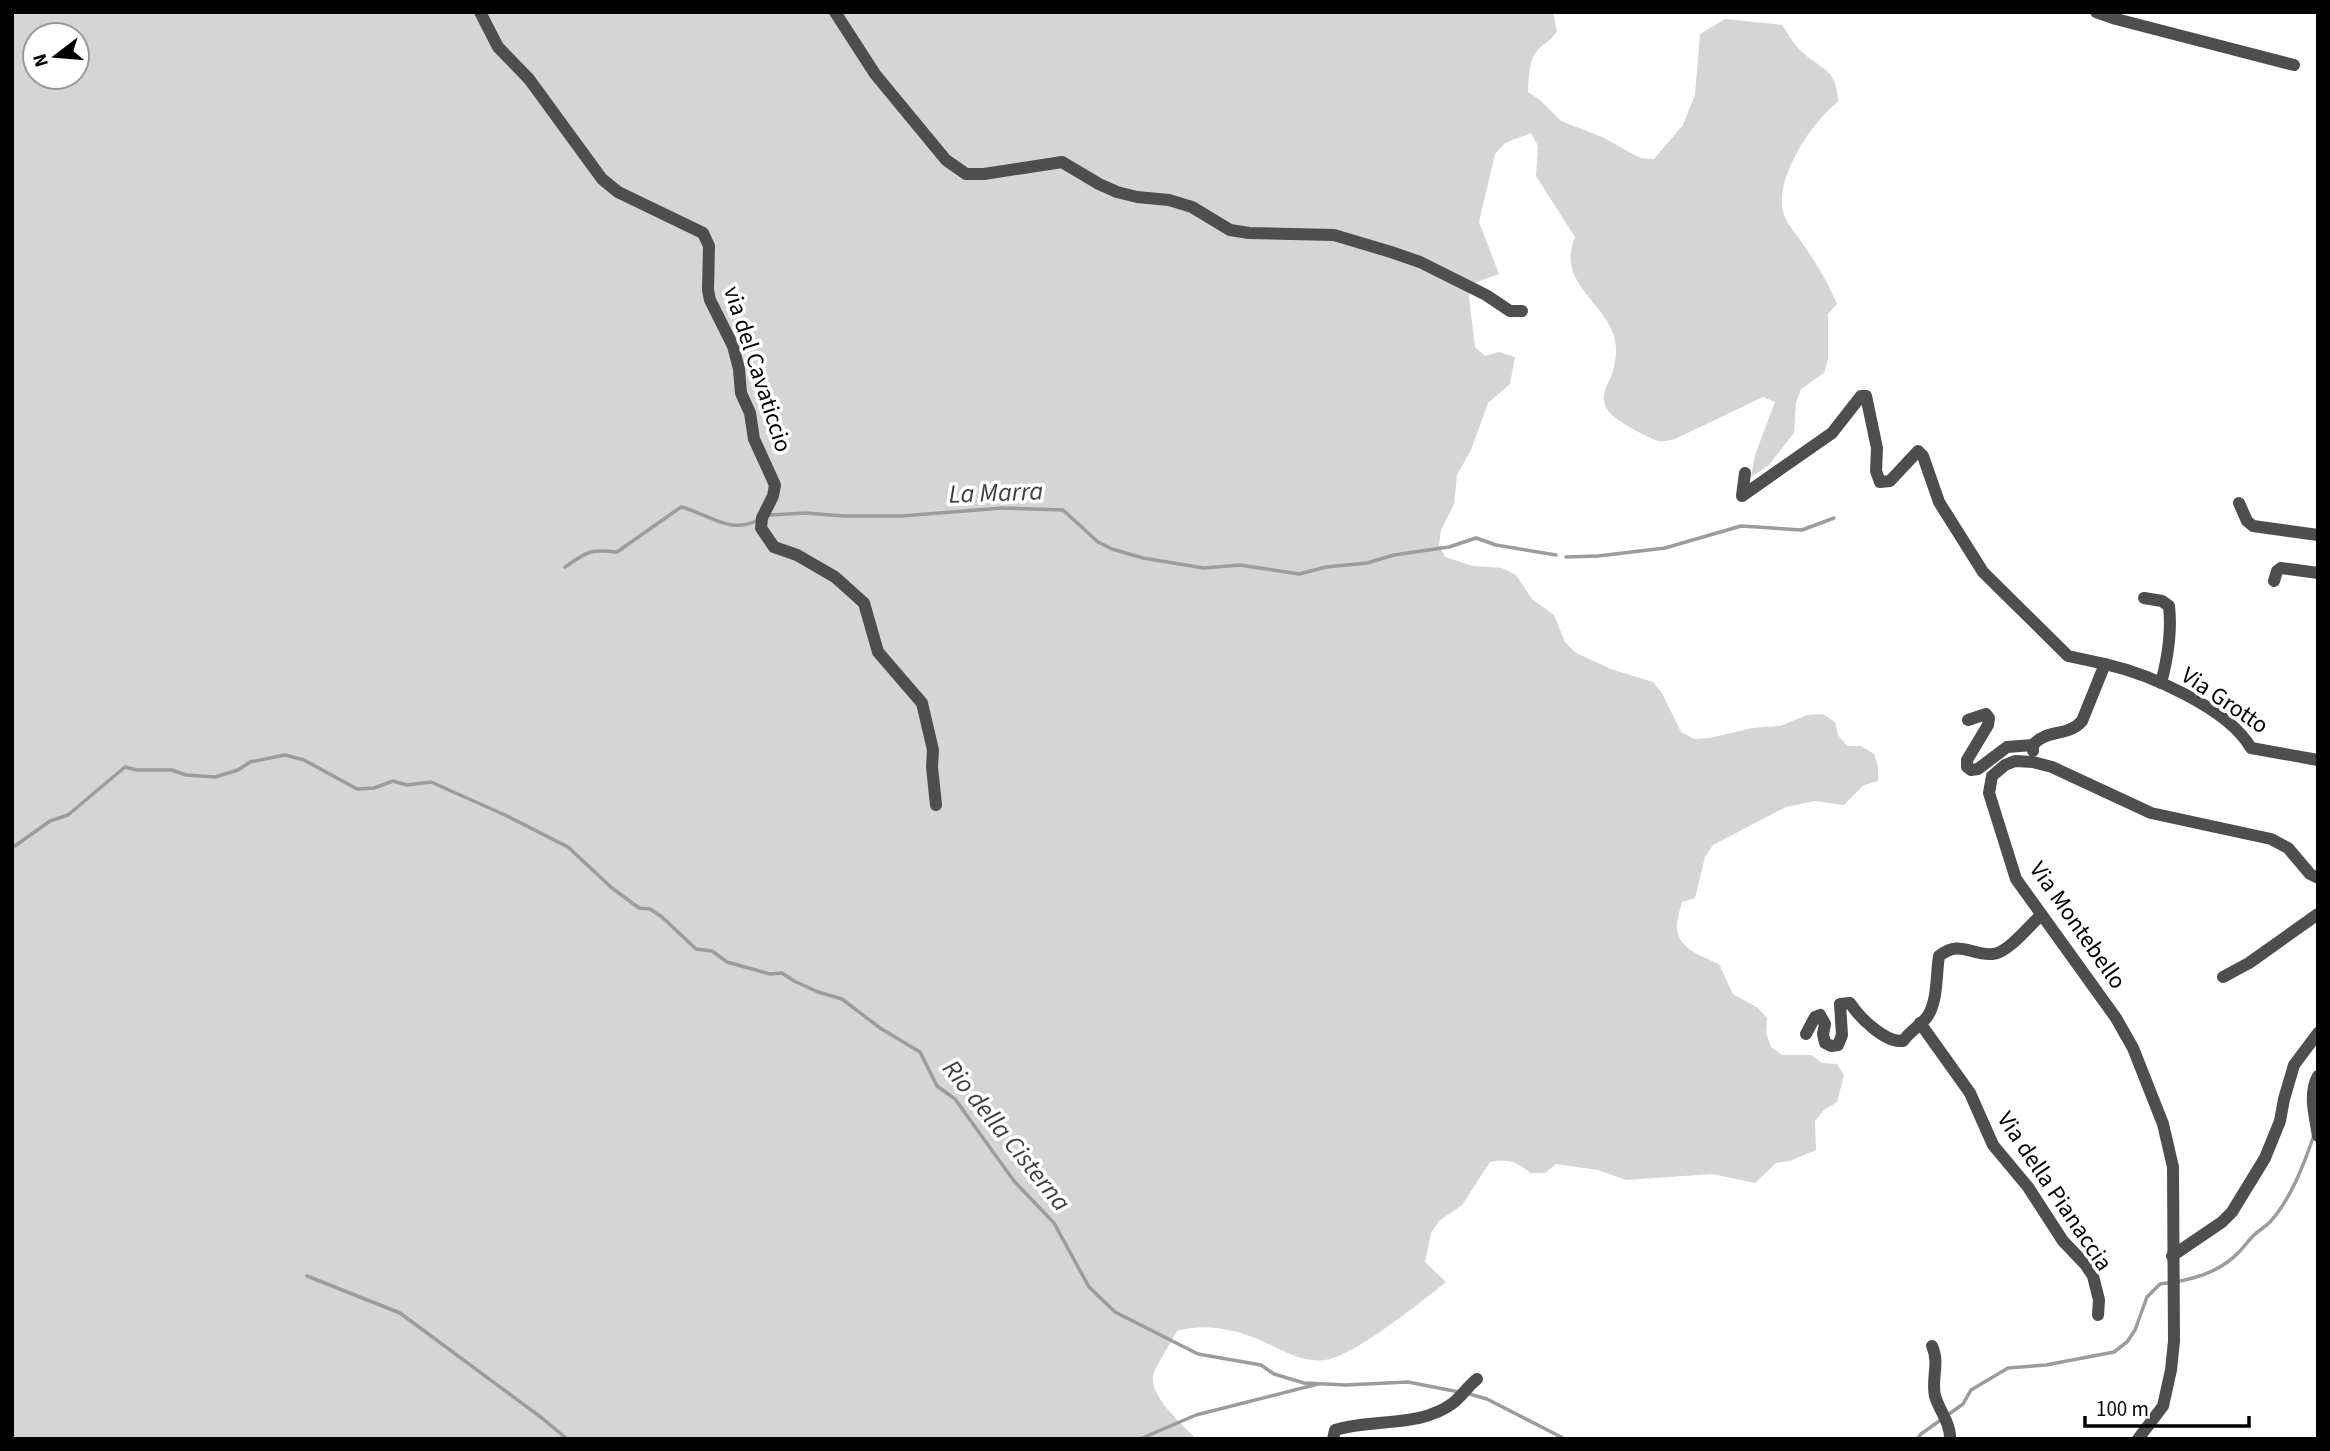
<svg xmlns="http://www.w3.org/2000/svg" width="2330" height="1451" font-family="'Source Sans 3',sans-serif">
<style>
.green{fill:#d5d5d5;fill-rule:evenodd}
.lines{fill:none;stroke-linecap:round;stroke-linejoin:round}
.stream{stroke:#9c9c9c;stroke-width:3.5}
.street{stroke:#4e4e4e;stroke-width:12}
.labels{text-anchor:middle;stroke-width:7;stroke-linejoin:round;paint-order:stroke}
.street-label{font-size:24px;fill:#000;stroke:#fff}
.water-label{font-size:26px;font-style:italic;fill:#3d3d3d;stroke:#fff}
</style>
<rect width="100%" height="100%" fill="#fff"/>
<path class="green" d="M12,12H1553L1557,31C1549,44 1543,43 1536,52C1528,63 1529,79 1528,92L1540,100L1561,121L1602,137L1640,158L1654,159L1683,125L1695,95L1700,34L1725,19L1782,25C1788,33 1793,43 1799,49C1820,71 1837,66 1838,102C1812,121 1772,181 1784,215C1788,226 1799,237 1805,247C1818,266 1828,283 1837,304L1828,314V359L1824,373L1801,389L1796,403L1794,433L1768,466L1751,477L1755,455L1775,402L1763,397L1675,439C1670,440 1664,442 1659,441C1649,439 1615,420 1609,412C1596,395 1611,383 1614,367C1617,355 1617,342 1612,331C1598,297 1557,280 1575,237L1536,176L1538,146L1531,133L1505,143L1495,154L1479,222L1499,274L1471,284L1469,298L1475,347L1485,356L1499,352L1515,357L1510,384L1488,403L1471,450L1457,475L1454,504L1441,530L1439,545L1445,557L1473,566L1502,568L1516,575L1532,599L1554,615L1565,642L1576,653L1611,669L1653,682L1662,693L1681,732L1694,739L1710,738L1752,728L1780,726L1807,715L1823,714L1835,722L1838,735L1847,746H1861L1874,754L1878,766V781L1864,785L1844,805L1815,801L1786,807L1713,845L1705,857L1695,898L1682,902C1680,910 1676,922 1677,930C1680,950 1704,957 1719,964L1733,994L1758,1008L1767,1018L1766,1033L1771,1047L1782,1055H1811L1822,1063L1837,1064L1844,1075L1837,1102L1824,1110L1815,1121L1816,1150L1790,1161L1776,1163L1755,1183L1712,1174L1626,1180L1598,1170L1556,1164L1545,1173H1530C1517,1161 1507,1159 1490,1162L1462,1205L1439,1221L1431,1233L1425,1262L1446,1282C1422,1301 1353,1357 1325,1360C1302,1363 1280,1349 1260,1340C1233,1329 1205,1323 1177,1331C1172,1341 1155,1367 1153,1376C1150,1397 1183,1425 1196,1439H12ZM35,35H77V77H35Z"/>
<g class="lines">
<g class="stream">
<polyline points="769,515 806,513 843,516 902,516 1002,508 1063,510 1098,542 1112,549 1143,558 1204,568 1240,565 1299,574 1326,567 1367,563 1394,555 1449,547 1476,538 1496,545 1556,555"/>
<polyline points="1566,557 1598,556 1665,548 1741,526 1802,530 1834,518"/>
<path d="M565,567C588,551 590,549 617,552L681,507C709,514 730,535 758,520"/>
<polyline points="12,848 50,821 68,815 125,767 137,770 172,770 186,775 215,777 238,770 250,762 285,755 304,760 357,789 374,788 393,781 407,785 431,782 505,815 568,847 612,888 639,908 650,909 662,917 696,949 712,951 727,962 770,974 782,973 794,981 818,992 842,999 880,1028 920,1052 937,1086 955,1099 1014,1181 1054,1223 1089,1287 1115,1312 1198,1354 1261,1365 1274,1374 1304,1383 1346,1385 1408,1382 1459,1392"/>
<polyline points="307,1276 400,1313 542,1418 567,1439"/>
<polyline points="1466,1393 1487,1399 1565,1439"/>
<polyline points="1140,1439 1196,1415 1318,1384"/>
<path d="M1917,1439L1921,1434L1963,1404L1971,1390L2008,1368L2046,1365L2114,1352L2127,1342L2135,1330L2147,1297L2160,1284C2188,1281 2218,1274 2239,1252C2244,1247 2248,1241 2253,1236C2258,1231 2265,1227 2270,1222C2291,1199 2304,1164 2314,1135"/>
</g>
<g class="street">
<polyline points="480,12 498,47 529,79 602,179 618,192 703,233 709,246 708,290 710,300 733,346 739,369 741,393 750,413 754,439 775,485 773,496 762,518 761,528 774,547 797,555 835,577 864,603 878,652 922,703 933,750 932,767 936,805"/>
<polyline points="835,12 875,74 946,160 966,174 984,174 1062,162 1099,184 1117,192 1137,197 1169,200 1192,207 1230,230 1249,233 1334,235 1391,252 1420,262 1486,295 1510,311 1522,311"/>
<polyline points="2096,12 2116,19 2294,65"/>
<polyline points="1745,473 1742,496 1832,433 1861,396 1866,396 1877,448 1876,471 1880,482 1890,481 1918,451 1923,456 1939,502 1983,572 2068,656 2105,664"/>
<polyline points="2239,503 2247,521 2253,526 2318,535"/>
<polyline points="2274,581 2277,571 2281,568 2318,573"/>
<path d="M2144,598L2162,601L2169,606C2172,632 2168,657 2161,683"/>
<polyline points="1968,720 1986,714 1989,718 1988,725 1967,760 1967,767 1971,770 1978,769 2007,747 2033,745 2033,751"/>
<path d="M2033,745C2046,729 2068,737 2082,721L2105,664C2149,674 2228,708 2251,748L2318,760"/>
<polyline points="2223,977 2249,963 2318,914"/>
<polyline points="1920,1023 1970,1093 1993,1145 2028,1187 2063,1241 2085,1264 2093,1276 2099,1300 2098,1315"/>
<path d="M1806,1034L1815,1017L1820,1015L1825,1024L1823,1034L1825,1043L1831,1046L1838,1045L1842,1035L1840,1004L1850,1003C1859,1017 1885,1043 1903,1041C1910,1031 1920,1026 1927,1017C1938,1002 1936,974 1939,956C1960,939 1971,956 1993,954C2008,953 2030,925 2041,915"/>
<path d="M2318,1076C2308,1094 2315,1116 2318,1136"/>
<polyline points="2172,1256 2222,1222 2232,1212 2265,1158 2280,1121 2284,1099 2294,1065 2318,1033"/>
<path d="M1932,1346C1940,1363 1931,1379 1935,1396C1939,1410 1951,1424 1950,1439"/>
<path d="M1333,1439L1335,1430C1373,1418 1420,1428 1453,1403C1462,1396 1468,1386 1477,1379"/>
<polyline points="2138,1439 2163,1406 2171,1370 2174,1341 2173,1167 2163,1124 2133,1048 2116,1018 2016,879 1989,793 1992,776 2005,765 2015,761 2033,762 2052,767 2151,813 2271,839 2288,848 2310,874 2318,878"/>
</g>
</g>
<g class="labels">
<g class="street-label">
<text transform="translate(758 369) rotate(72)" y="8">via del Cavaticcio</text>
<text transform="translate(2225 700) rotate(34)" y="8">Via Grotto</text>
<text transform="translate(2078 925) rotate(55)" y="8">Via Montebello</text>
<text transform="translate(2055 1191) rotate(56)" y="8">Via della Pianaccia</text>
</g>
<g class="water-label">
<text transform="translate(996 492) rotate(-2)" y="9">La Marra</text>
<text transform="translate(1007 1135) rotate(51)" y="9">Rio della Cisterna</text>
</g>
</g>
<rect width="2330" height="1451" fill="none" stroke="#000000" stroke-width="28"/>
<g transform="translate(56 56) rotate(254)"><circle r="33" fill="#ffffff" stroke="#999999" stroke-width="2"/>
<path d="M0-5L12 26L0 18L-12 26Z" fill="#000000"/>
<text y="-10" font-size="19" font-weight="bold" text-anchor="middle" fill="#000000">N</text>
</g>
<path d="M2085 1416v10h164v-10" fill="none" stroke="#000000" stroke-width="3.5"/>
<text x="2096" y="1416" font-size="21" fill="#000000" stroke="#ffffff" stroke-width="5" paint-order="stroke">100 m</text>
</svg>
